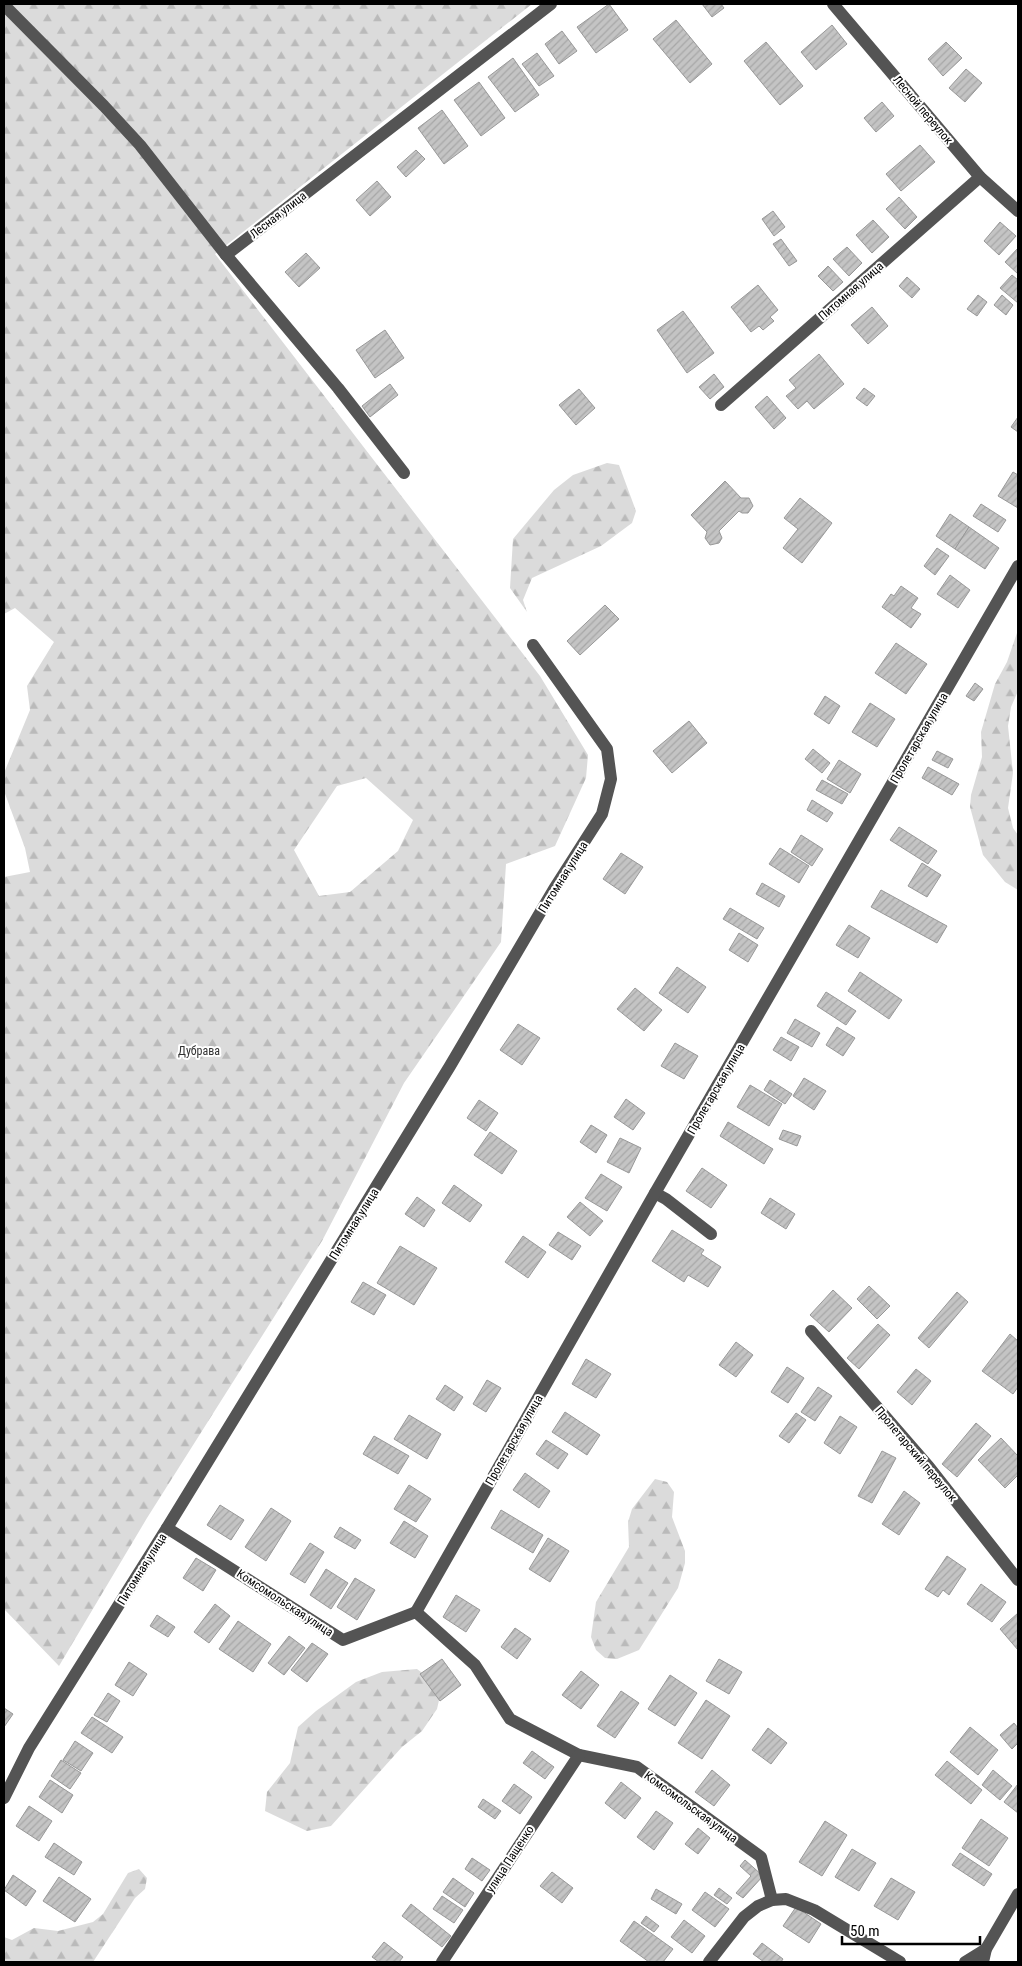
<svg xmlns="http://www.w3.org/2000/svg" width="1022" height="1966" font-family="'Roboto Condensed',sans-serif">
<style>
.forest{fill:url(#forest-firs);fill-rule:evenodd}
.building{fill:url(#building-hatch);stroke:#989898}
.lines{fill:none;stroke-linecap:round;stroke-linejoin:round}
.minor{stroke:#545454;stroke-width:12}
.labels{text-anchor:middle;stroke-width:4;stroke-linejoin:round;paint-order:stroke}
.street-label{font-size:12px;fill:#000;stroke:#fff}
.park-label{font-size:12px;fill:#323232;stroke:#fff}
</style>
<defs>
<pattern id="forest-firs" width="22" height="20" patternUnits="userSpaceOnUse" patternTransform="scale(1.25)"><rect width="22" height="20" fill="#dbdbdb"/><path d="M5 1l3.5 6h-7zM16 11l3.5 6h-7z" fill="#bababa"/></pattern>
<pattern id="building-hatch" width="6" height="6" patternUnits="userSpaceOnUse" patternTransform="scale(1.25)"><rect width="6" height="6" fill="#c4c4c4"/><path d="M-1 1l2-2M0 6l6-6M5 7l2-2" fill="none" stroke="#a7a7a7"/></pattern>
</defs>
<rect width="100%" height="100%" fill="#fff"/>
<g class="forest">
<path d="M4,4H532L215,254L540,676L588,755L586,778L555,846L506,864L501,942L404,1083L322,1241L147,1518L59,1666L4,1609V877L30,872L25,848L4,791V773L30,710L27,686L54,642L15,608L4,614ZM366,778L413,820L398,851L350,892L319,896L294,850L337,786Z"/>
<polygon points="607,463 619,465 636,511 632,523 601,546 532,578 523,600 527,612 510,588 513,539 554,490 573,475"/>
<polygon points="1018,630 1018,691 1011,707 1008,726 1013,773 1008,808 1013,828 1018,835 1018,890 1005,882 983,855 970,807 971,795 982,757 981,732 995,684 1007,662"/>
<polygon points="655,1479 667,1482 674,1492 672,1517 685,1551 685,1563 678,1588 639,1650 617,1659 605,1658 596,1650 591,1637 596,1602 629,1547 628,1522 632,1509"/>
<polygon points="417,1669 437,1684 440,1696 437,1709 422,1731 402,1747 331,1826 307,1831 265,1811 267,1792 290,1763 298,1727 316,1711 356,1682 382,1672"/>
<polygon points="139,1869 147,1878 145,1889 135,1898 93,1962 4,1962 4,1937 12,1940 34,1928 58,1931 93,1922 103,1914 128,1873"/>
</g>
<g class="building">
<polygon points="609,4 628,30 596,53 577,27"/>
<polygon points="702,4 721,4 724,8 712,17"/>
<polygon points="676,20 712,64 690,83 653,39"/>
<polygon points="832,25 847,44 816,70 801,52"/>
<polygon points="562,31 577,51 559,64 545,44"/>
<polygon points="766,42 803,86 780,105 744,61"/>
<polygon points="946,42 962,58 943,76 928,59"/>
<polygon points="537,53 554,76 539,86 522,64"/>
<polygon points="513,58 539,95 515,112 488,77"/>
<polygon points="966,69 982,83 965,102 949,88"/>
<polygon points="479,82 505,118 481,136 454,100"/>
<polygon points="882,102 894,116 876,132 864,118"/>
<polygon points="442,110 468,146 444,164 418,128"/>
<polygon points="920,145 935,162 901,191 886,174"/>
<polygon points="416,150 425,159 406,177 397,167"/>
<polygon points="377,181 391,197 370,216 356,200"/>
<polygon points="899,197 917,217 905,229 886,209"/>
<polygon points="773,211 785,227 774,236 762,219"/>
<polygon points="873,220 889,237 872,253 856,235"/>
<polygon points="1000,222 1016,236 999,255 984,241"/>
<polygon points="781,239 797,261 789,266 773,244"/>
<polygon points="847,247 862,263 849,276 833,259"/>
<polygon points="1018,248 1018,274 1005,262"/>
<polygon points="306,253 320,268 299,287 285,272"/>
<polygon points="828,266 843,282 833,291 818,276"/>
<polygon points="1012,275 1018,280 1018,303 1000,288"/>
<polygon points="907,277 920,289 912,298 899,286"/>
<polygon points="758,285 778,310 770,317 774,321 763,330 759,326 751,332 731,307"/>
<polygon points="978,295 987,302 977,316 967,309"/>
<polygon points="1002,295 1013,305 1006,315 994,305"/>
<polygon points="872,307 888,326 868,344 851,325"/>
<polygon points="683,311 714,353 687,373 657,330"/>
<polygon points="385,330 404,358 375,378 356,350"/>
<polygon points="819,354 844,384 814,409 807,401 798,409 786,396 796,388 789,380"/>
<polygon points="714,374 724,387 710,399 699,387"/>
<polygon points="390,384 398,395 370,417 362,406"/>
<polygon points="864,388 875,396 867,406 856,398"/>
<polygon points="579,389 595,408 576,425 559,405"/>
<polygon points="767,396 786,418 774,429 755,407"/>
<polygon points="1018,417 1018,432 1011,427"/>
<polygon points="1013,472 1018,475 1018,508 998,496"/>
<polygon points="725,481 741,498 749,498 753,506 748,513 742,513 739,511 719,531 722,538 719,543 710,545 705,538 707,532 691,515"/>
<polygon points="800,498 832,523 802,563 783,548 798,529 784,518"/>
<polygon points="981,504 1006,520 998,532 973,516"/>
<polygon points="950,514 969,527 955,549 936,536"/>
<polygon points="969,527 999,548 985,569 955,549"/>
<polygon points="937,548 949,556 935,575 924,566"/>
<polygon points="950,575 970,590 958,608 937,594"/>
<polygon points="901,586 918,598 911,608 921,614 911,628 882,607 891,594 894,596"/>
<polygon points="605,605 619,619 580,655 567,641"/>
<polygon points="896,643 927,664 906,694 875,673"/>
<polygon points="975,683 983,689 974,701 966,696"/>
<polygon points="825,696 840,706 829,724 814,714"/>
<polygon points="870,703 895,719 877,747 852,732"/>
<polygon points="689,721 707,743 672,773 653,751"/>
<polygon points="813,749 830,763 822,773 805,759"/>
<polygon points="937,751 953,759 948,768 932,760"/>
<polygon points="839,760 861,774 850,793 827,779"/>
<polygon points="928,767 959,784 952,795 922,778"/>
<polygon points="822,780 848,794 842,804 816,790"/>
<polygon points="812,800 833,813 827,822 807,810"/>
<polygon points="899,827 937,851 928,864 890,840"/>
<polygon points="801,835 823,849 812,866 791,852"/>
<polygon points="780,848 809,866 799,883 769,864"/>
<polygon points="621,853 643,867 625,894 603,879"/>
<polygon points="922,863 941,875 927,897 908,886"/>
<polygon points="762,883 785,896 779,907 756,894"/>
<polygon points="881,890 947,926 937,943 871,907"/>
<polygon points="730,908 764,928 757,939 723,919"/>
<polygon points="849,925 870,938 858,958 836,945"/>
<polygon points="739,933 758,945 748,962 729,950"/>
<polygon points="677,967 706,987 688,1013 659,993"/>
<polygon points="860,972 902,1000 889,1019 848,991"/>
<polygon points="635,988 662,1010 644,1031 617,1009"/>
<polygon points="826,992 856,1011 846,1025 817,1006"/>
<polygon points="795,1019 820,1033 812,1047 787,1033"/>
<polygon points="518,1024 540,1038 522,1065 500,1050"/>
<polygon points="837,1027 855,1038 843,1056 826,1045"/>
<polygon points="781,1037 799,1047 791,1061 773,1050"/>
<polygon points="675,1043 698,1056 684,1079 661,1066"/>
<polygon points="804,1078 826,1091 814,1110 793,1096"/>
<polygon points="770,1080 792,1094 785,1104 764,1090"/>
<polygon points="750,1085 782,1104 769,1126 737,1107"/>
<polygon points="626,1099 645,1113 633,1130 614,1117"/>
<polygon points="479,1100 498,1113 486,1131 467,1118"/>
<polygon points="728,1122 773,1149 764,1164 720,1136"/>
<polygon points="591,1125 607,1135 596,1153 580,1142"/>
<polygon points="783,1130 801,1136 797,1146 779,1139"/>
<polygon points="490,1132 517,1151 502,1174 474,1155"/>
<polygon points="620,1138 641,1148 629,1173 607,1162"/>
<polygon points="702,1168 727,1185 711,1208 686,1191"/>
<polygon points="601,1174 622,1187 607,1211 585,1198"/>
<polygon points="454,1185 482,1205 470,1222 442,1203"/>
<polygon points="417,1197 435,1210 424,1227 405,1214"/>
<polygon points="770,1198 795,1214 786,1229 761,1213"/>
<polygon points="580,1202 603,1221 590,1236 567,1217"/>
<polygon points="672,1230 704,1250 701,1254 721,1267 708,1287 688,1275 684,1282 652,1261"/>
<polygon points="558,1232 581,1246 572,1260 549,1245"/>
<polygon points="523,1236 546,1252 528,1278 505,1262"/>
<polygon points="400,1246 437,1268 414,1305 377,1283"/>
<polygon points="363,1282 386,1295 374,1315 351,1302"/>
<polygon points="869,1286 890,1306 877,1319 857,1299"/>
<polygon points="833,1290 852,1308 829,1332 810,1315"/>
<polygon points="957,1292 968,1302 929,1348 918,1338"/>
<polygon points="878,1324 890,1335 859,1369 847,1358"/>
<polygon points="1010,1334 1018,1341 1018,1387 1013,1394 982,1371"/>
<polygon points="736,1342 753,1355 736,1377 719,1365"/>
<polygon points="586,1359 611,1374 596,1398 572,1384"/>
<polygon points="787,1367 804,1378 788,1403 771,1392"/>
<polygon points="916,1369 931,1381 912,1405 897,1392"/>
<polygon points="487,1380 501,1388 486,1412 473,1404"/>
<polygon points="445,1385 463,1397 454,1411 436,1399"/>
<polygon points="818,1387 832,1396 815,1421 801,1412"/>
<polygon points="565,1412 600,1435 587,1455 552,1432"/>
<polygon points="796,1413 806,1420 789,1443 779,1436"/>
<polygon points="409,1415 441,1434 427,1459 394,1439"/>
<polygon points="840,1416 857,1427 840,1454 824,1443"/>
<polygon points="976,1423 991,1436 957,1477 942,1464"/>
<polygon points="374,1436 409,1456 398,1474 363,1454"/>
<polygon points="1001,1438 1018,1456 1018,1475 1005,1488 978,1460"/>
<polygon points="546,1440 568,1454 558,1469 536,1454"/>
<polygon points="882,1451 896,1458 872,1503 858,1496"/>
<polygon points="525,1473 550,1491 539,1508 513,1490"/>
<polygon points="409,1485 431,1499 416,1522 394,1509"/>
<polygon points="904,1491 920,1503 899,1535 882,1524"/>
<polygon points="220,1505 244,1520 231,1540 207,1525"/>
<polygon points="271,1508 291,1521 266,1561 245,1547"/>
<polygon points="501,1510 543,1535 533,1553 491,1528"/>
<polygon points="404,1521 428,1536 415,1558 390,1543"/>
<polygon points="340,1527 361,1540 355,1549 334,1537"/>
<polygon points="548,1538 569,1551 550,1582 529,1569"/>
<polygon points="310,1543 324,1552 305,1583 290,1574"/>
<polygon points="947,1556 966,1569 949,1595 943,1590 938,1597 925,1589"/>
<polygon points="196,1558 216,1570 203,1591 183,1578"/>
<polygon points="326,1569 348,1583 331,1609 310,1595"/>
<polygon points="355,1578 375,1590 357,1620 337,1607"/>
<polygon points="981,1584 1006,1602 992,1622 967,1604"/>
<polygon points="456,1595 480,1610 466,1632 443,1617"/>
<polygon points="215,1604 230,1616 209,1643 194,1632"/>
<polygon points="1018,1613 1018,1650 1000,1629"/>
<polygon points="157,1615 175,1627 168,1637 150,1626"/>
<polygon points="238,1621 271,1644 253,1672 219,1649"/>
<polygon points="515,1628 531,1639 517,1659 501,1647"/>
<polygon points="289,1636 305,1648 284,1675 268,1663"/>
<polygon points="312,1643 328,1654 307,1682 291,1670"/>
<polygon points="442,1659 461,1685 440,1701 420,1674"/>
<polygon points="719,1659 742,1672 729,1694 706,1681"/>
<polygon points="129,1662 147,1674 133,1696 115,1685"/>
<polygon points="581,1671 599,1685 581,1709 562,1695"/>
<polygon points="670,1675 697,1693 675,1726 648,1709"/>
<polygon points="621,1691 639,1703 615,1738 597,1726"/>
<polygon points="108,1693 120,1701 107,1722 94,1715"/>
<polygon points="706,1700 730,1716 702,1759 678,1743"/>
<polygon points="4,1708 13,1714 4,1727"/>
<polygon points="92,1717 123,1737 112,1753 81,1733"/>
<polygon points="1014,1723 1018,1728 1018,1743 1012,1749 1000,1735"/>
<polygon points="970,1727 998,1750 978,1775 950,1752"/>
<polygon points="768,1728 787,1743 771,1764 752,1750"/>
<polygon points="75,1741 93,1753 81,1771 63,1760"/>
<polygon points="532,1751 554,1767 545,1779 523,1763"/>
<polygon points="61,1760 81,1773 70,1789 51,1776"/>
<polygon points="947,1761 982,1790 971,1804 935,1775"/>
<polygon points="712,1770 730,1785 714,1806 695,1792"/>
<polygon points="993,1770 1012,1786 1000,1800 982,1785"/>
<polygon points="50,1780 73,1795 62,1813 39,1797"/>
<polygon points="621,1782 641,1798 625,1819 605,1803"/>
<polygon points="514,1784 532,1797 520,1814 502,1801"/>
<polygon points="1018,1784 1018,1813 1004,1802"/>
<polygon points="483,1799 501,1811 495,1819 478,1807"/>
<polygon points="29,1806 52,1821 39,1841 16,1826"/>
<polygon points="656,1811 673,1823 654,1850 637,1837"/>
<polygon points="981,1819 1008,1838 989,1866 962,1848"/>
<polygon points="825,1821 847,1835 822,1876 799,1862"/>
<polygon points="698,1828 710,1838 698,1854 685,1844"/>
<polygon points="54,1843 82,1862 74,1875 45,1857"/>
<polygon points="852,1849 876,1863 859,1891 835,1877"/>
<polygon points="960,1853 992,1874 984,1886 952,1865"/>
<polygon points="472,1858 490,1870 482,1881 465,1869"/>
<polygon points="745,1860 763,1876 743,1898 736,1893 751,1876 740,1866"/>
<polygon points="552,1872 573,1888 562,1903 540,1886"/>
<polygon points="13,1875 36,1891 26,1906 4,1890"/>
<polygon points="59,1877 91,1899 75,1922 43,1901"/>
<polygon points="453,1878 474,1893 465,1907 443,1892"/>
<polygon points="891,1878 915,1892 898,1920 874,1906"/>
<polygon points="719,1888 732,1898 727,1904 714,1895"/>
<polygon points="656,1889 682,1904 676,1914 651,1899"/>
<polygon points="705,1892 729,1909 715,1927 692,1910"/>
<polygon points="442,1896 463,1910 454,1923 433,1909"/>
<polygon points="411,1904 451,1936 442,1947 402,1916"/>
<polygon points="796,1907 821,1924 809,1943 783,1926"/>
<polygon points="646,1916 659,1926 654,1932 641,1923"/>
<polygon points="684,1920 705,1936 692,1953 671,1937"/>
<polygon points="634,1921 673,1949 663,1962 649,1962 620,1941"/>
<polygon points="384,1942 403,1957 399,1962 379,1962 372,1957"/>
<polygon points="762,1943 783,1959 781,1962 764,1962 753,1954"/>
</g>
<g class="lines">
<g class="minor">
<polyline points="833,4 980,177 1018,211"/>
<polyline points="4,5 104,106 140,145 226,255"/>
<polyline points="721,405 980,177"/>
<polyline points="404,473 338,388 226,255 551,4"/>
<polyline points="655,1193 666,1199 711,1234"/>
<polyline points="811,1331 929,1467 1018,1580"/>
<polyline points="167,1528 343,1640 416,1612 475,1665 510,1719 579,1755 637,1767 761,1857 772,1900"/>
<polyline points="416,1612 655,1193 1018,566"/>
<polyline points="4,1798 29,1748 167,1528 450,1066 554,889 602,814 611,779 607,749 533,645"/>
<polyline points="442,1962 579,1755"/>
<polyline points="709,1962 744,1917 758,1906 772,1900 786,1899 814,1910 900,1962"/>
<polyline points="965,1962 986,1949"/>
<polyline points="983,1962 986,1949 1018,1894"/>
</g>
</g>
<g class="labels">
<g class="street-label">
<text transform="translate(923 110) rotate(50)" y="4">Лесной переулок</text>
<text transform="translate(278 215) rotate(-38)" y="4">Лесная улица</text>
<text transform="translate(851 291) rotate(-41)" y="4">Питомная улица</text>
<text transform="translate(919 738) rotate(-60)" y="4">Пролетарская улица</text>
<text transform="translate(563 877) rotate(-58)" y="4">Питомная улица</text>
<text transform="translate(716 1089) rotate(-60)" y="4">Пролетарская улица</text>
<text transform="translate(354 1224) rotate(-58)" y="4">Питомная улица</text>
<text transform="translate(514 1440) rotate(-60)" y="4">Пролетарская улица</text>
<text transform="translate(916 1454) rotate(50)" y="4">Пролетарский переулок</text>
<text transform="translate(142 1569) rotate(-58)" y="4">Питомная улица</text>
<text transform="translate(285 1603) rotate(33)" y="4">Комсомольская улица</text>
<text transform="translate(691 1807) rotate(36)" y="4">Комсомольская улица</text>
<text transform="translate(510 1859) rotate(-57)" y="4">улица Пащенко</text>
</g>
<g class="park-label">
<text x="199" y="1055">Дубрава</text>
</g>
</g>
<rect width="1022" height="1966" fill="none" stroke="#000000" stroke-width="10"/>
<path d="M842 1936v8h138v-8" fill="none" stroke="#000000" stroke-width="2.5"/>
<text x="850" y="1936" font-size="15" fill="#000000" stroke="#ffffff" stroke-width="4" paint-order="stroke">50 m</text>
</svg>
